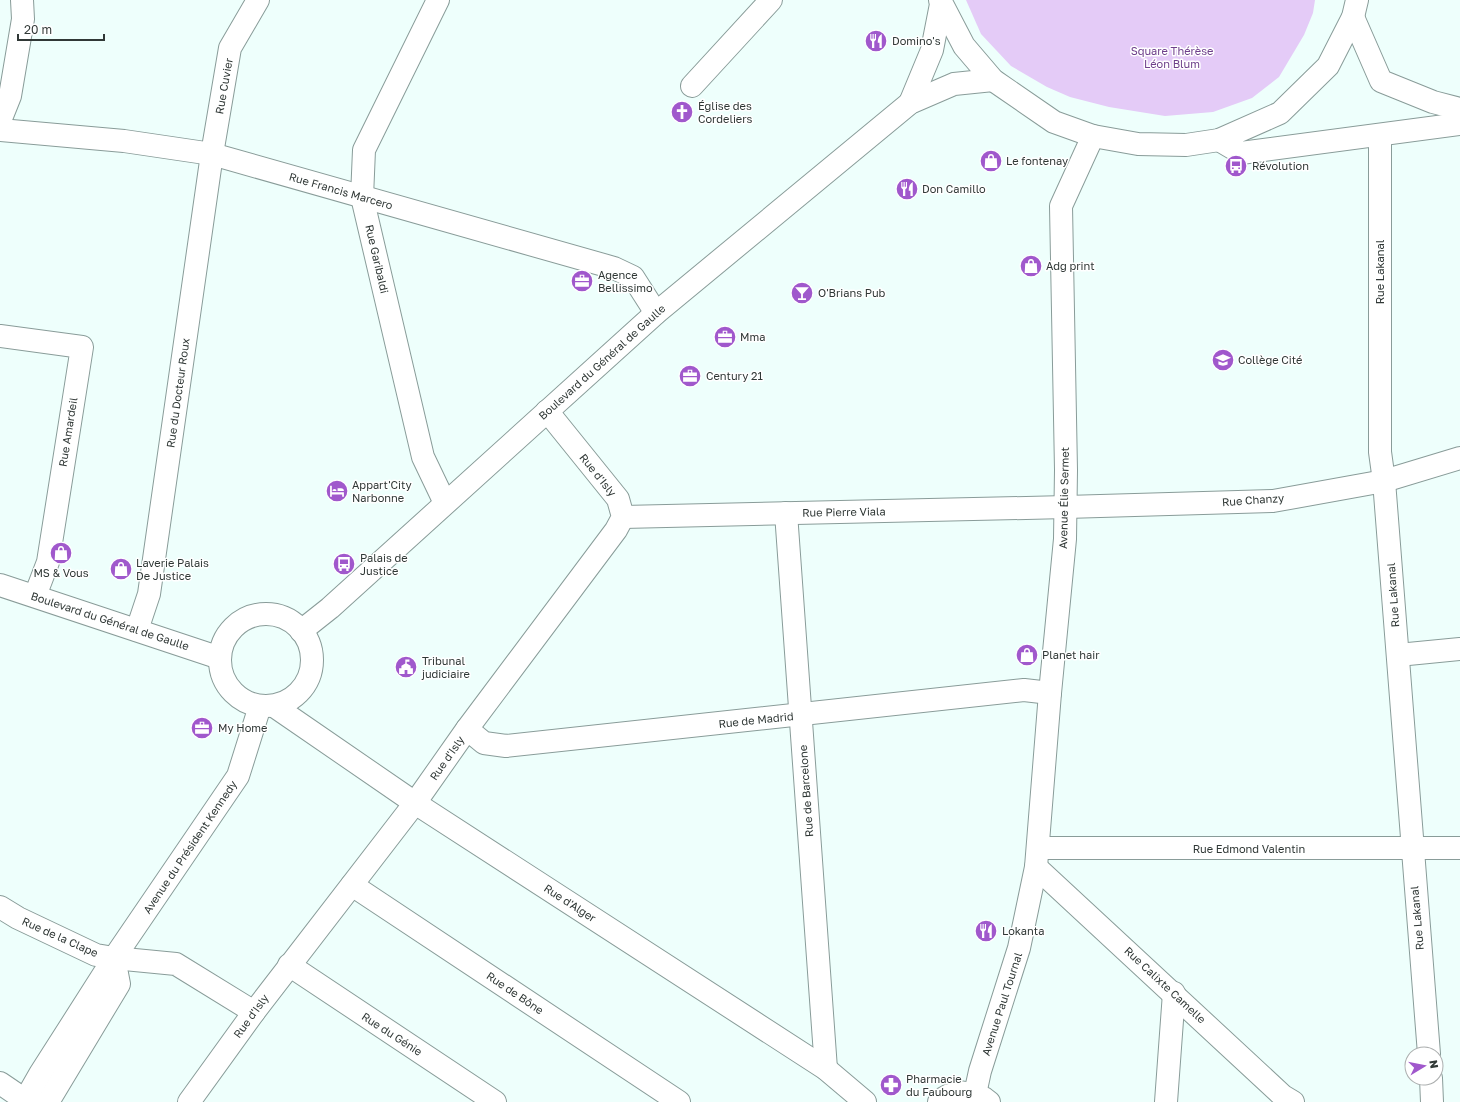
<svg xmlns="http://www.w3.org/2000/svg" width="1460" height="1102" font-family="'Golos Text',sans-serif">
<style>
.green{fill:#e4cbf7}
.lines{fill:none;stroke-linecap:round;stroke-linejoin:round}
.minor-casing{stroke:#899c99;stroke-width:24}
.tertiary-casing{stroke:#899c99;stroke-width:24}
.secondary-casing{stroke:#899c99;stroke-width:24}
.minor{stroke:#fff;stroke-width:22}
.tertiary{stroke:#fff;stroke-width:22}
.secondary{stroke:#fff;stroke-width:22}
.labels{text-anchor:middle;stroke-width:3;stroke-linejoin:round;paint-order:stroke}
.poi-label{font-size:11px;fill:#303836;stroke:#fff;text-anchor:start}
.park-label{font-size:11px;fill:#6e3f8b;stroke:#fff}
.street-label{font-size:11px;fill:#303836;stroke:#fff}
</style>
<rect width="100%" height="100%" fill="#eefffc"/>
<polygon class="green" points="966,0 1315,0 1313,13 1304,35 1279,77 1252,98 1213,112 1165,116 1109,107 1070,97 1047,87 1011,66 981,34"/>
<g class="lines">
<g class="minor-casing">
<g id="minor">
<polyline points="438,0 364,150 362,197 423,457 445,503"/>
<polyline points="692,86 771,0"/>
<polyline points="0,121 10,96 23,19 22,0"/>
<polyline points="0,130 124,141 212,154 614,268 633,277 656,313"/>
<polyline points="1380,136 1380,452 1384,481 1429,1054"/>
<polyline points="0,336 82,347 48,562 35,596"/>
<polyline points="786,513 826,1069"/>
<polyline points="623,517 1066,507 1273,501 1384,481 1460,458"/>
<polyline points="137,630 149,594 212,154 230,48 258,0"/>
<polyline points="1398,655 1460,649"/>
<polyline points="467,729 484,743 506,746 1024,690 1050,693"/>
<polyline points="1038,848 1460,848"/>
<polyline points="1036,867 1283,1096 1293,1102"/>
<polyline points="352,885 679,1102"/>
<polyline points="0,907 18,918 96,955 114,958 176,964 254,1012"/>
<polyline points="289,965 495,1102"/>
<polyline points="1431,1078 1432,1102"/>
<polyline points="0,1083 28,1102"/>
<polyline points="189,1102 254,1012 415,803 467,729 616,530 623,517 618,499 547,411"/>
<polyline points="1166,1102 1174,993"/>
</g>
</g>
<g class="tertiary-casing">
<polyline id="tertiary" points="274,706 415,803 826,1069 865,1102"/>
</g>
<g class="secondary-casing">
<g id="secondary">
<polyline points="940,0 964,46 993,80 1054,122 1093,136 1138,144 1186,145 1219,140 1280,113 1328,66 1353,17 1357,0"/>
<polyline points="1353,17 1381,81 1433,102 1460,109"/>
<polyline points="910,103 932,50 941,4"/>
<polyline points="1219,140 1241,153 1460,124"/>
<polyline points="0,585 220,658"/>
<circle cx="266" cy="660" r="46"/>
<polyline points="301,631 330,608 656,313 910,103 954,84 993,80"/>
<polyline points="975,1094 980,1071 1019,948 1036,867 1050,693 1065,539 1066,470 1061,206 1093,136"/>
<polyline points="24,1102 40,1074 114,958 238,776 260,706"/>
<polyline points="48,1102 119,984 114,958"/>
<path d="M939,1102C953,1089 976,1090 989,1102"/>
</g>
</g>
<use href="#minor" class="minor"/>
<use href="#tertiary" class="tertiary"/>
<use href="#secondary" class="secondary"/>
</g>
<defs>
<g id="restaurant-disc" transform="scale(1.15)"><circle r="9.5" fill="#a058cc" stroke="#fff"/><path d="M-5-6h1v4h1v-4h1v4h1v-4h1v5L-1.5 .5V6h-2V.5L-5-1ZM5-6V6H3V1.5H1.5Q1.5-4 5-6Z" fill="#fff"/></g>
<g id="church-disc" transform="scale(1.15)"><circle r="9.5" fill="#a058cc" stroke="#fff"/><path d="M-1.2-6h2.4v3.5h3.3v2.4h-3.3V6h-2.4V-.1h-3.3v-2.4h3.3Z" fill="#fff"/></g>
<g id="shop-disc" transform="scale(1.15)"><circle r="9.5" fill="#a058cc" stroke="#fff"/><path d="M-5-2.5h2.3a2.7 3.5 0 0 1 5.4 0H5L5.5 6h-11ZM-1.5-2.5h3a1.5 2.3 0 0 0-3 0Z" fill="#fff"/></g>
<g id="bus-disc" transform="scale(1.15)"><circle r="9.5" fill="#a058cc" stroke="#fff"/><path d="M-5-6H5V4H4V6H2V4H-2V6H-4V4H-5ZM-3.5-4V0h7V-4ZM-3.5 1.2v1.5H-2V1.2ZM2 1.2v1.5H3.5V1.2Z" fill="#fff"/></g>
<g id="office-disc" transform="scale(1.15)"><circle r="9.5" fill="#a058cc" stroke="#fff"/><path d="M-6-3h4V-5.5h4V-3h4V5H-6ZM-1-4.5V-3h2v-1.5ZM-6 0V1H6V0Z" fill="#fff"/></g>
<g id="bar-disc" transform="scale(1.15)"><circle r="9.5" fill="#a058cc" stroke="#fff"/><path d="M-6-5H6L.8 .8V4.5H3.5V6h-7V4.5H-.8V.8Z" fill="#fff"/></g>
<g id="school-disc" transform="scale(1.15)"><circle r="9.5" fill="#a058cc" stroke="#fff"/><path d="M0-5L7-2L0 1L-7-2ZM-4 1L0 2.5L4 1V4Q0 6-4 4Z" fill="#fff"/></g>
<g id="hotel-disc" transform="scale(1.15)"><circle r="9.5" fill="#a058cc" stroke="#fff"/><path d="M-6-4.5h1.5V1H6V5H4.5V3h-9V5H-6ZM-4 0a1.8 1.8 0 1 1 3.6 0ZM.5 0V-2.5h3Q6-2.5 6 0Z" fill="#fff"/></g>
<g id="civic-disc" transform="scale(1.15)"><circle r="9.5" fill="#a058cc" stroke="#fff"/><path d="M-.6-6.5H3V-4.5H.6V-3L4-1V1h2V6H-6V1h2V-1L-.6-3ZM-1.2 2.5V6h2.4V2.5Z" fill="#fff"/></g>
<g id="pharmacy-disc" transform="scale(1.15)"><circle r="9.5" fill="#a058cc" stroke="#fff"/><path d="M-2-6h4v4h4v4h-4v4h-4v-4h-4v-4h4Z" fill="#fff"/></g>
</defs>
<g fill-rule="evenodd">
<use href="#restaurant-disc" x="876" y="41"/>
<use href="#church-disc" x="682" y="112"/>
<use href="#shop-disc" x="991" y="161"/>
<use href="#bus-disc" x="1236" y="166"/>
<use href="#restaurant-disc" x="907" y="189"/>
<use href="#shop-disc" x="1031" y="266"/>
<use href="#office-disc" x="582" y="281"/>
<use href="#bar-disc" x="802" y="293"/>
<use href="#office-disc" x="725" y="337"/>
<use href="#school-disc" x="1223" y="360"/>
<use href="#office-disc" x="690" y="376"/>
<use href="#hotel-disc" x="337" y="491"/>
<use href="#shop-disc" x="61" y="553"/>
<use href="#bus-disc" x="344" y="564"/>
<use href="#shop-disc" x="121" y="569"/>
<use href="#shop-disc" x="1027" y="655"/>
<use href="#civic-disc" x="406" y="667"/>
<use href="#office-disc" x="202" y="728"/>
<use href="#restaurant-disc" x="986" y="931"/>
<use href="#pharmacy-disc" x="891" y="1085"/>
</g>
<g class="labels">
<g class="poi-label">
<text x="892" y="45">Domino's</text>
<text x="698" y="110">Église des<tspan x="698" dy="13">Cordeliers</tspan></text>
<text x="1006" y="165">Le fontenay</text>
<text x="1252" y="170">Révolution</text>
<text x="922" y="193">Don Camillo</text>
<text x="1046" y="270">Adg print</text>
<text x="598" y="279">Agence<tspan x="598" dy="13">Bellissimo</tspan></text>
<text x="818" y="297">O'Brians Pub</text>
<text x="740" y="341">Mma</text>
<text x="1238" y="364">Collège Cité</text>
<text x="706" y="380">Century 21</text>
<text x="352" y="489">Appart'City<tspan x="352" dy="13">Narbonne</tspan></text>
<text x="360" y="562">Palais de<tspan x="360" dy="13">Justice</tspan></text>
<text x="136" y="567">Laverie Palais<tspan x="136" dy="13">De Justice</tspan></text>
<text x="61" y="577" text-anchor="middle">MS &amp; Vous</text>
<text x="1042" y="659">Planet hair</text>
<text x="422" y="665">Tribunal<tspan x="422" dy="13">judiciaire</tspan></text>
<text x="218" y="732">My Home</text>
<text x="1002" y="935">Lokanta</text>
<text x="906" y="1083">Pharmacie<tspan x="906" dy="13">du Faubourg</tspan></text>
</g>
<g class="park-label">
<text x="1172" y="55">Square Thérèse<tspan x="1172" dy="13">Léon Blum</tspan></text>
</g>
<g class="street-label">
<text transform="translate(224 86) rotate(-80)" y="4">Rue Cuvier</text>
<text transform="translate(341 191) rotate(16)" y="4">Rue Francis Marcero</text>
<text transform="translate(377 259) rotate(77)" y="4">Rue Garibaldi</text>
<text transform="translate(1380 272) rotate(-90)" y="4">Rue Lakanal</text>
<text transform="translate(602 362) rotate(-42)" y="4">Boulevard du Général de Gaulle</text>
<text transform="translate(178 393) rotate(-82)" y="4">Rue du Docteur Roux</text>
<text transform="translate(68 432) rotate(-81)" y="4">Rue Amardeil</text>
<text transform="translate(598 475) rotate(51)" y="4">Rue d'Isly</text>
<text transform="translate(1064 498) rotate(-89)" y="4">Avenue Élie Sermet</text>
<text transform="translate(1253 500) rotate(-4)" y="4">Rue Chanzy</text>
<text transform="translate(844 512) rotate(-1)" y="4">Rue Pierre Viala</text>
<text transform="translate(1393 595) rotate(-94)" y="4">Rue Lakanal</text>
<text transform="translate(110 621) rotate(18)" y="4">Boulevard du Général de Gaulle</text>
<text transform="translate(756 720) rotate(-6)" y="4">Rue de Madrid</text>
<text transform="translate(447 758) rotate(-55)" y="4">Rue d'Isly</text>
<text transform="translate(806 791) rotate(-94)" y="4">Rue de Barcelone</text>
<text transform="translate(190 847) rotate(-56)" y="4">Avenue du Président Kennedy</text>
<text x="1249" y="853">Rue Edmond Valentin</text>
<text transform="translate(570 903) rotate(33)" y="4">Rue d'Alger</text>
<text transform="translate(1417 918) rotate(-95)" y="4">Rue Lakanal</text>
<text transform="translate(60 937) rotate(24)" y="4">Rue de la Clape</text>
<text transform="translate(1165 985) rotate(43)" y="4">Rue Calixte Camelle</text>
<text transform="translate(515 993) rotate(34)" y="4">Rue de Bône</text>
<text transform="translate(1002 1004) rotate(-72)" y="4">Avenue Paul Tournal</text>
<text transform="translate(251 1016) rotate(-54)" y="4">Rue d'Isly</text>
<text transform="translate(392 1034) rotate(33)" y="4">Rue du Génie</text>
</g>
</g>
<g transform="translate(1424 1066) rotate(80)"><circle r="19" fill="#ffffff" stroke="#acafaf"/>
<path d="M0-3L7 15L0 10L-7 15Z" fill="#a058cc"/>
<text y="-6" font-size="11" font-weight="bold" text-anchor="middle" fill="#303836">N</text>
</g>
<path d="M18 34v6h86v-6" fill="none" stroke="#303836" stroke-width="2"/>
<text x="24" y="34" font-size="12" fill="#303836" stroke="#ffffff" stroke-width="3" paint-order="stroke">20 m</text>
</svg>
